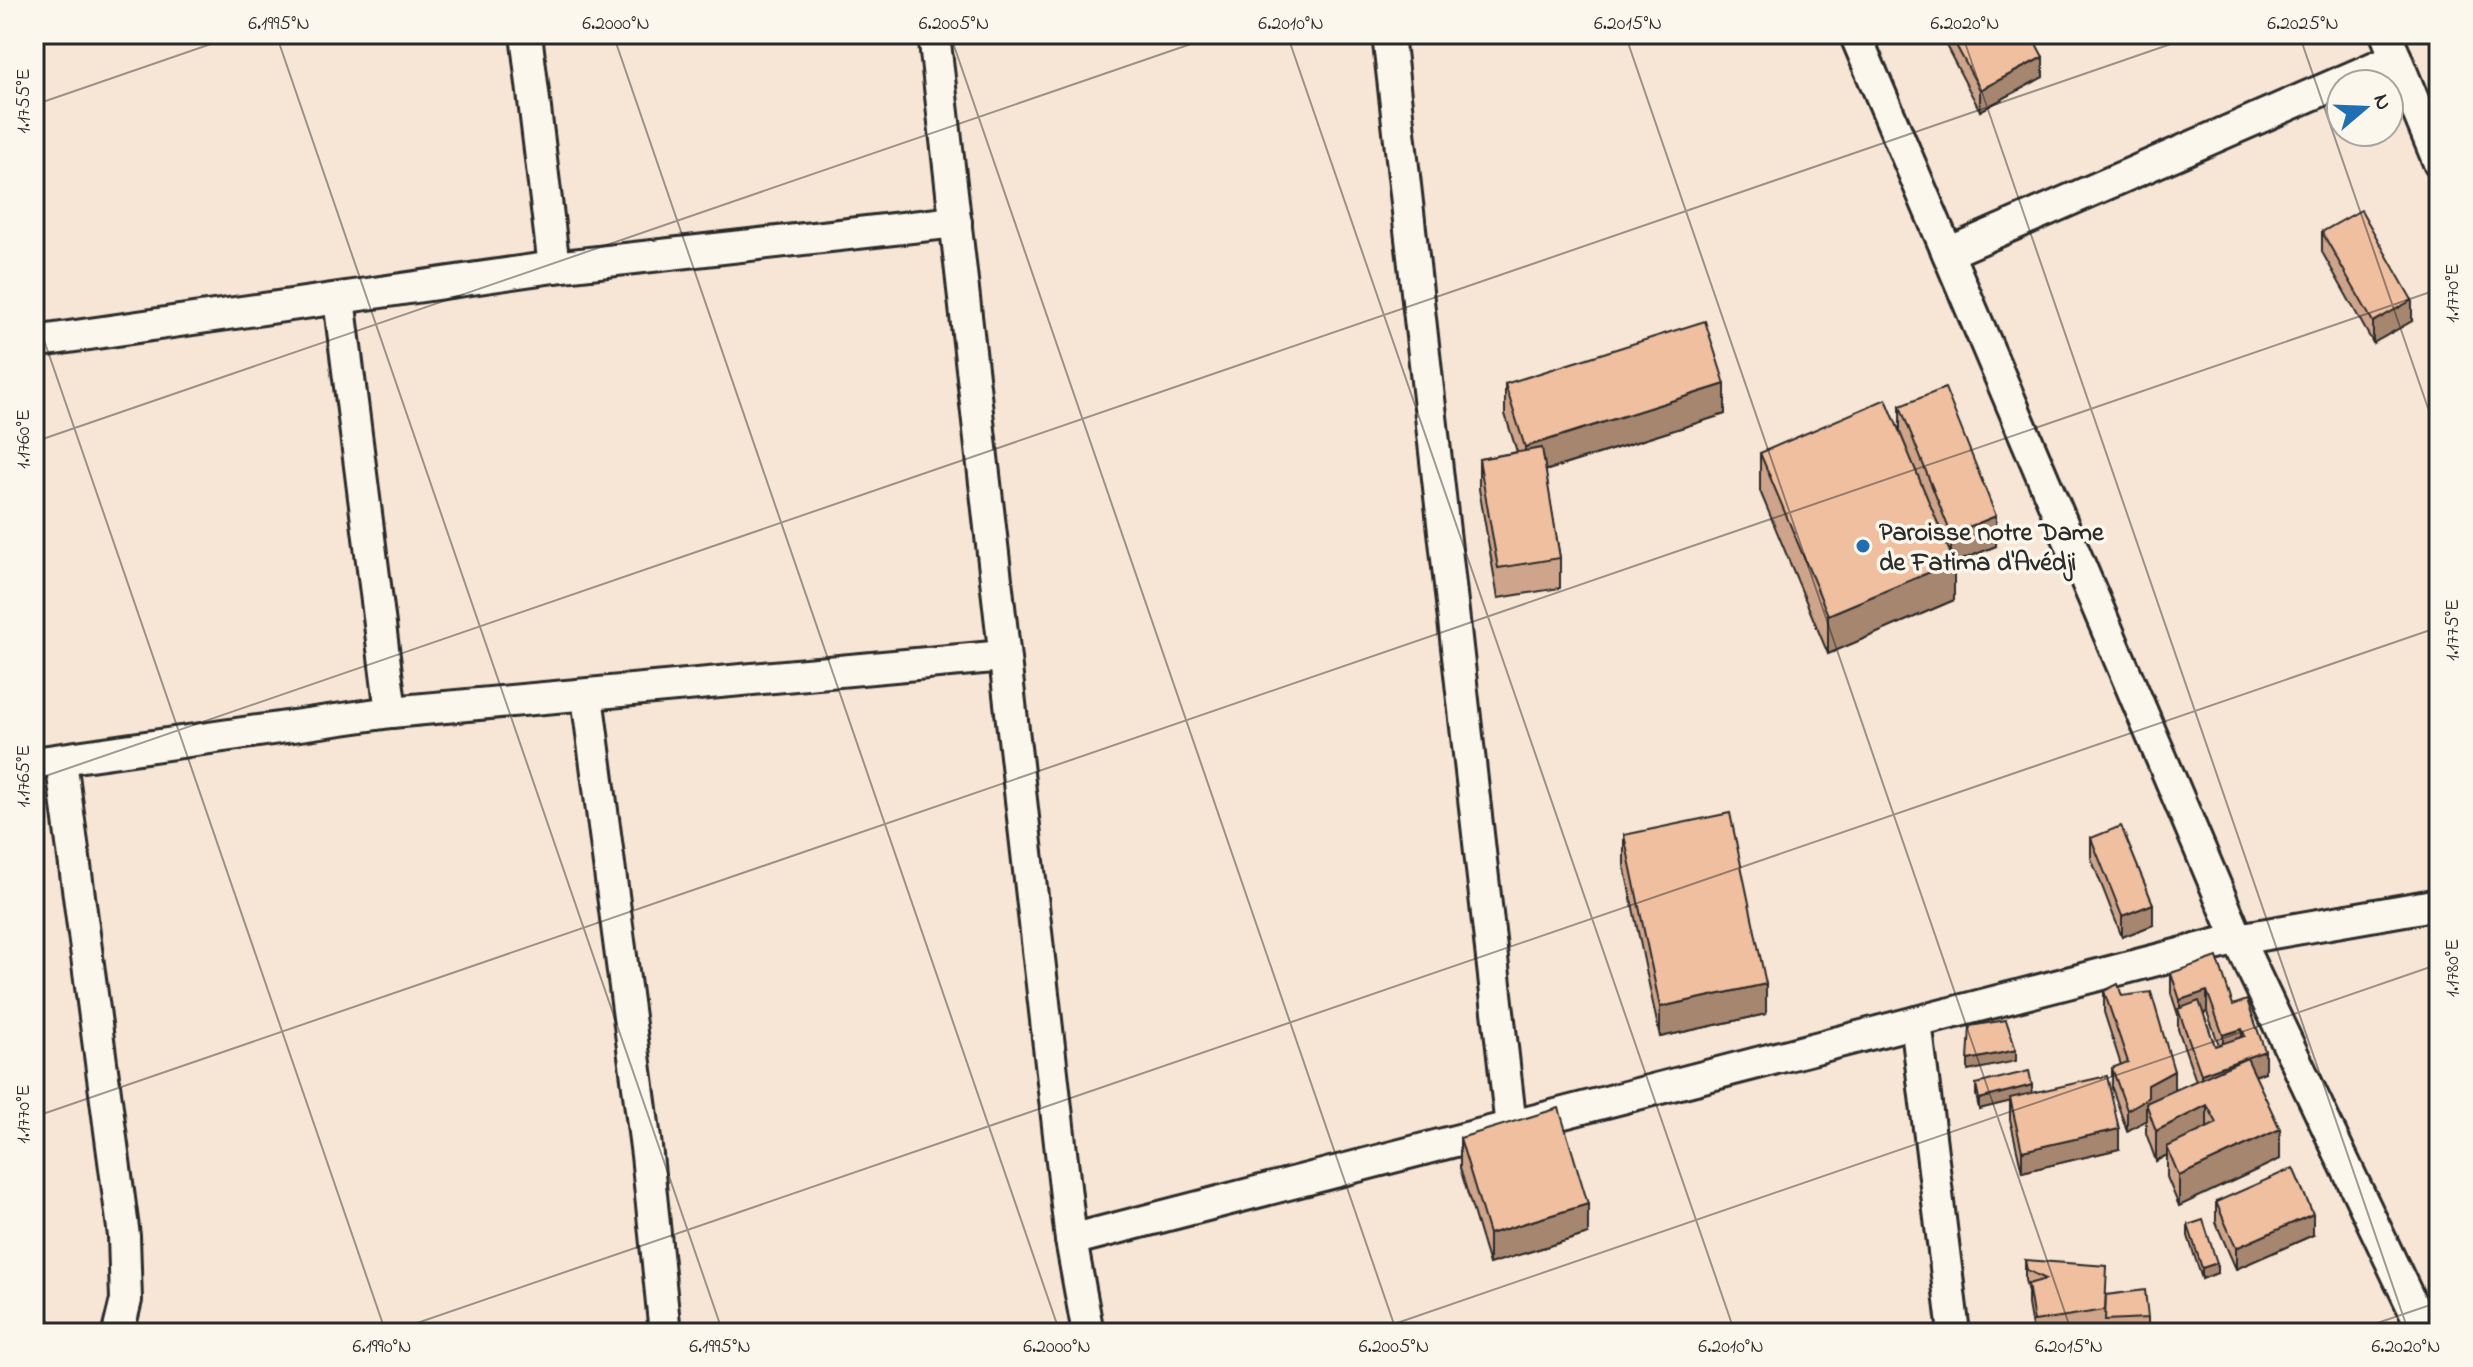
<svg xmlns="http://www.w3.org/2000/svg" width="2473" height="1367" font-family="'Indie Flower',sans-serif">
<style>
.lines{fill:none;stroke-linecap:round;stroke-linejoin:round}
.street-casing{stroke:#2b2b2b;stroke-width:36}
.street{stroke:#fbf7ec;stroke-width:30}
.wall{fill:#cea48a;stroke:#2b2b2b;stroke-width:2;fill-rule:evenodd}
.shaded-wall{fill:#a78670;stroke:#2b2b2b;stroke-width:2}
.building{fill:#efbfa0;stroke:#2b2b2b;stroke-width:2}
.ticks{fill:none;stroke:#2b2b2b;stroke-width:2;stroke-opacity:0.45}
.poi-dot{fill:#1f6fb2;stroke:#fbf7ec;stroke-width:3}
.labels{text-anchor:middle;stroke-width:7;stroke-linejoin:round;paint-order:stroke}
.poi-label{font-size:26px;font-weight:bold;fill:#2b2b2b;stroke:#fbf7ec;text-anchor:start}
.neatline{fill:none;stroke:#2b2b2b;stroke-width:3}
.ticks-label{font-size:20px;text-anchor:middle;fill:#2b2b2b}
</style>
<rect width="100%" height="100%" fill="#f7e6d5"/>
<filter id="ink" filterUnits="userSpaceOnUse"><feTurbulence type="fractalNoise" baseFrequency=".0125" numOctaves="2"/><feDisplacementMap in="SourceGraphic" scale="16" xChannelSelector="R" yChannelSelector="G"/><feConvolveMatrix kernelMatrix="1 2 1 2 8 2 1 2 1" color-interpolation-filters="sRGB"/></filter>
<g filter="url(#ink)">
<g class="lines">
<g class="street-casing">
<g id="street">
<polyline points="526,34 554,267"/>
<polyline points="934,34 1071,1240 1088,1333"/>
<polyline points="1388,34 1511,1127"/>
<polyline points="1855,34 2238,939 2425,1333"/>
<polyline points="2386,34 2439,163"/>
<polyline points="1948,253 2396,58"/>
<polyline points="339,299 391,712"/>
<polyline points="34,342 554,267 956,222"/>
<polyline points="587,696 647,1155 665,1333"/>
<polyline points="61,760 124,1236 126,1300 118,1333"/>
<polyline points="34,763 391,712 1004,656"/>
<polyline points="1916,1022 1954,1333"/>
<polyline points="1071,1240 2238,939 2439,904"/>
</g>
</g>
<use href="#street" class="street"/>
</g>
<g class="wall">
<polygon points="1942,34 2031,34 2043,77 1980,111 1942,38"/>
<polygon points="2322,232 2412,321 2373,343 2322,252"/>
<polygon points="1505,384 1725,414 1545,471 1560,558 1560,588 1498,598 1479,489 1479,459 1517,452 1505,414"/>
<polygon points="1900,406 1996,546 1954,563 1954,600 1828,654 1760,491 1760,453 1900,433"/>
<polygon points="1624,835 1766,1014 1660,1037 1624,865"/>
<polygon points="2091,838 2153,925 2122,937 2091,858"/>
<path d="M2171,973L2233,1005L2265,1072L2255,1076L2280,1159L2179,1206L2167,1177V1155L2156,1161L2146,1133V1120L2127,1131L2112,1088V1068L2121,1065L2104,1012V991L2122,996L2174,1091L2196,1081L2178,1029V1015L2171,993ZM2207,1012L2219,1045L2215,1046L2203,1013Z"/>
<polygon points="1976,1084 2032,1093 2119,1149 2022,1172 2010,1119 2010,1101 1979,1109 1976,1095"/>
<polygon points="1460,1138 1588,1234 1489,1264 1460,1168"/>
<polygon points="2216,1202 2313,1235 2236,1269 2216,1223"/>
<polygon points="2188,1225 2217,1273 2202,1279 2188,1236"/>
<polygon points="2025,1260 2106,1295 2148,1318 2148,1328 2105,1330 2087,1333 2033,1333 2028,1304 2028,1292 2025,1280"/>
</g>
<g class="shaded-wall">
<polygon points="1121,34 1138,34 1121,38"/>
<polygon points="2043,57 2043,77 1980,111 1980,90"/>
<polygon points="2412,300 2412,321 2373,343 2373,322"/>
<polygon points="1725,384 1725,414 1525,477 1525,447"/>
<polygon points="1996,516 1996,546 1954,563 1954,600 1828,654 1828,615 1951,563 1951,534"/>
<polygon points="2153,904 2153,925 2122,937 2122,916"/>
<polygon points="1766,984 1766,1014 1660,1037 1660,1007"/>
<polygon points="2207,991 2207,1012 2182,1020 2180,1014 2180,1000"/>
<polygon points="2242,1029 2242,1050 2223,1056 2223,1035"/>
<polygon points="2016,1050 2016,1061 1968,1071 1968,1060"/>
<polygon points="2265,1051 2265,1072 2201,1095 2201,1074"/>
<polygon points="2174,1071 2174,1092 2146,1103 2146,1120 2127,1131 2127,1110 2148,1085"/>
<polygon points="2032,1085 2032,1096 1979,1109 1979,1099"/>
<polygon points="2207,1105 2207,1135 2167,1147 2167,1155 2156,1161 2156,1131"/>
<polygon points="2119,1129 2119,1149 2022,1172 2022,1151"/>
<polygon points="2280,1129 2280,1159 2179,1206 2179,1176"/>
<polygon points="1588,1204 1588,1234 1489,1264 1489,1234"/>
<polygon points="2313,1214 2313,1235 2236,1269 2236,1248"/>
<polygon points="2217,1263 2217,1273 2202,1279 2202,1268"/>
</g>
<g class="building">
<polygon points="1950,34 2031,34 2043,57 1980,90"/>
<polygon points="2361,210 2412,300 2373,322 2322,232"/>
<polygon points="1705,321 1725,384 1525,447 1505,384"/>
<polygon points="1945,388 1996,516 1951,534 1900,406"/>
<polygon points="1886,399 1954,562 1828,615 1760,453"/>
<polygon points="1542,448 1560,558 1498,568 1479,459"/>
<polygon points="1730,813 1766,984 1660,1007 1624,835"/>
<polygon points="2121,826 2153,904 2122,916 2091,838"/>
<polygon points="2217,957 2233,1005 2247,1000 2265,1051 2201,1074 2178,1009 2199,1001 2215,1046 2245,1036 2242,1029 2223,1035 2207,991 2180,1000 2171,973"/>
<polygon points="2118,984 2122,996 2151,992 2174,1071 2148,1085 2148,1098 2127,1110 2112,1068 2128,1062 2104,991"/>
<polygon points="2006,1020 2016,1050 1968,1060 1970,1026"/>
<polygon points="2247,1058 2280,1129 2179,1176 2167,1147 2217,1123 2207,1105 2156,1131 2146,1103"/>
<polygon points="2029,1071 2032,1085 1979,1099 1976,1084"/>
<polygon points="2107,1076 2119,1129 2022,1151 2010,1098"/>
<polygon points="1559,1108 1588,1204 1489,1234 1460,1138"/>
<polygon points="2293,1168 2313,1214 2236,1248 2216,1202"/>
<polygon points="2203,1220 2217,1263 2202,1268 2188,1225"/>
<polygon points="2025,1260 2107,1266 2105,1310 2034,1321 2028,1284 2046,1279 2027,1270"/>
<polygon points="2145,1290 2148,1318 2105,1320 2106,1295"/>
</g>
</g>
<path class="ticks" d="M276,34L723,1333M613,34L1060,1333M950,34L1397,1333M1287,34L1735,1333M1625,34L2072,1333M1962,34L2409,1333M2299,34L2439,440M34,105L240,34M34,311L386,1333M34,442L1220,34M34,780L2200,34M34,1117L2439,289M34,1291L49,1333M388,1333L2439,627M1368,1333L2439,964M2348,1333L2439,1302"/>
<circle class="poi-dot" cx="1863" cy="546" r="8"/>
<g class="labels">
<g class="poi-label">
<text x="1879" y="540">Paroisse notre Dame<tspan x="1879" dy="30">de Fatima d'Avédji</tspan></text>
</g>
</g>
<rect width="2473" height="1367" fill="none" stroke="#fbf7ec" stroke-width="88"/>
<g transform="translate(2365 108) rotate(71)"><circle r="38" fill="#fbf7ec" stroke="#a8a59f" stroke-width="2"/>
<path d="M0-6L14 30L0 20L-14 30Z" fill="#1f6fb2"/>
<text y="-12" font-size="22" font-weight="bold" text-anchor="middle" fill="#2b2b2b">N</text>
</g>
<rect x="44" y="44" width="2385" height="1279" class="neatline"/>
<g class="ticks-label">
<text x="279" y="29">6.1995°N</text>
<text x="616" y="29">6.2000°N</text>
<text x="954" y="29">6.2005°N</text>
<text x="1291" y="29">6.2010°N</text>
<text x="1628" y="29">6.2015°N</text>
<text x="1965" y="29">6.2020°N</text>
<text x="2303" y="29">6.2025°N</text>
<text transform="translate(22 101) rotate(-90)" y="7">1.1755°E</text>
<text transform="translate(2451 293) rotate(-90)" y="7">1.1770°E</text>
<text transform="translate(22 439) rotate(-90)" y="7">1.1760°E</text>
<text transform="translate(2451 630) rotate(-90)" y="7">1.1775°E</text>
<text transform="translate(22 776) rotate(-90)" y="7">1.1765°E</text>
<text transform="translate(2451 968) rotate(-90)" y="7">1.1780°E</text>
<text transform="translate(22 1114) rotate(-90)" y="7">1.1770°E</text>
<text x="382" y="1352">6.1990°N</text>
<text x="720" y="1352">6.1995°N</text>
<text x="1057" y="1352">6.2000°N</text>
<text x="1394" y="1352">6.2005°N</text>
<text x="1731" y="1352">6.2010°N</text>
<text x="2069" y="1352">6.2015°N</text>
<text x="2406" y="1352">6.2020°N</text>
</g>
</svg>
